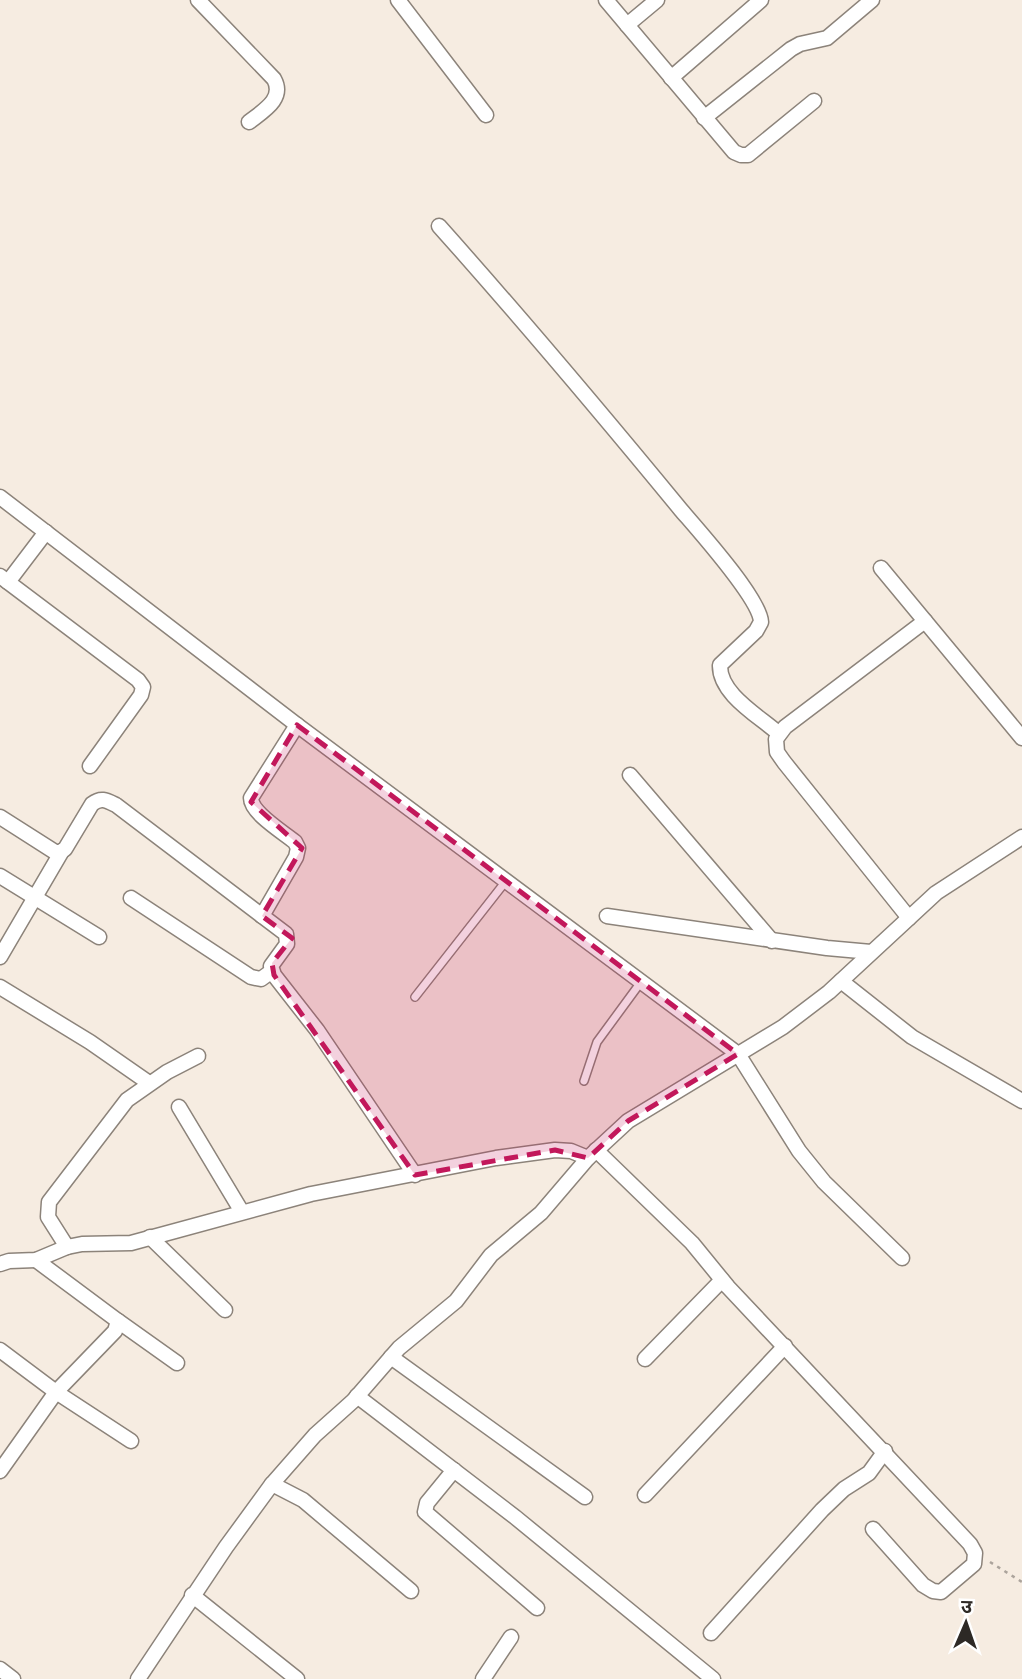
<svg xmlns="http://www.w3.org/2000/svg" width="1022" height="1679" font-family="Inter,'Noto Sans Devanagari',sans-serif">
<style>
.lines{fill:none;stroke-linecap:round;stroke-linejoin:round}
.lane-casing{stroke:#8c837a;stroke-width:10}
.street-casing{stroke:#8c837a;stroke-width:17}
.path{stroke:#aca49c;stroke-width:2.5;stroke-dasharray:3.5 5;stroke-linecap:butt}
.lane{stroke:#fff;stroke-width:7}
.street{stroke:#fff;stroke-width:14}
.marked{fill:#c2185b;fill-opacity:0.2;stroke:#c2185b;stroke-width:5;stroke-dasharray:14 9;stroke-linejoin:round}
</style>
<rect width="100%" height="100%" fill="#f6ece1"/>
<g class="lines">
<g class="lane-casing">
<g id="lane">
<polyline points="415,997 506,881"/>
<polyline points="584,1081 597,1042 641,982"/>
</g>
</g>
<g class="street-casing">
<g id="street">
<path d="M198,0L274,79C285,99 263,111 249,122"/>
<polyline points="398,0 486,115"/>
<polyline points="606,0 734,152 741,155 748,155 814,101"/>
<polyline points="627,25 657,0"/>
<polyline points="671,78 761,0"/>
<polyline points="704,118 791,49 800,44 827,38 872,0"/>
<path d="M439,226C522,319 602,414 681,510C699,531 760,599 761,622L756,631L720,665C719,694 759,716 778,733"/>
<polyline points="0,497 297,725 738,1054 799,1151 824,1182 902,1258"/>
<polyline points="881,568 1022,738"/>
<polyline points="0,576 138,680 143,687 141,695 90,766"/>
<polyline points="8,582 46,532"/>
<polyline points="630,775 772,941"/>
<path d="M0,817L55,852H60L65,849L92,804C101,797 106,800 116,805L286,934L287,944L271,966L274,975L317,1030L415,1175"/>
<polyline points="0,876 99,937"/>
<polyline points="131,898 251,977 261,979 272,971"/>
<path d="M262,916L296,857L298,848L295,842C283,832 251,813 251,798L297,725"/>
<polyline points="607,916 827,948 871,952"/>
<polyline points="909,918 784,762 777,752 776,739 785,727 925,621"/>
<polyline points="0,957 62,851"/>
<polyline points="841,981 912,1037 1022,1101"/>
<polyline points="0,987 90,1042 149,1083"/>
<polyline points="179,1107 242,1212"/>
<polyline points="596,1150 692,1243 728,1287 970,1544 975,1553 974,1564 941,1592 933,1591 923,1585 873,1529"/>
<polyline points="150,1237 225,1310"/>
<polyline points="67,1247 48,1217 49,1202 127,1100 167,1072 198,1056"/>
<polyline points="0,1264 9,1261 36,1260 67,1247 82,1244 131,1243 311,1194 496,1158 555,1150 571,1151 588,1158"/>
<polyline points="118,1321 177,1363"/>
<polyline points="0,1350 56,1392 131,1441"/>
<polyline points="391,1357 585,1497"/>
<polyline points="645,1359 722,1280"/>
<polyline points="357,1396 515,1517 713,1679"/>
<polyline points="454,1470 427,1503 425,1512 537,1608"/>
<polyline points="0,1471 56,1392 115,1331 118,1321 36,1260"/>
<polyline points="272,1484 303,1500 411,1591"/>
<polyline points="645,1495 785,1346"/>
<polyline points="192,1595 297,1679"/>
<polyline points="711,1633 822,1510 844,1489 869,1473 885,1451"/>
<polyline points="0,1669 13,1679"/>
<polyline points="138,1679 226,1547 272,1484 315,1435 353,1401 399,1348 456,1301 491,1255 541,1213 588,1158 628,1121 783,1027 829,992 936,893 1022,837"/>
<polyline points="483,1679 511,1637"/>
</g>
</g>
<polyline class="path" points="990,1562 1022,1582"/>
<use href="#lane" class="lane"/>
<use href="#street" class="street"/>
</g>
<path class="marked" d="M297,725L738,1054L628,1121L588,1158L555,1150L415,1175L274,975L272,963L292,938L262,916L302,848L251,802Z"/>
<g transform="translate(966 1623) rotate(2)" stroke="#ffffff" stroke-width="5" paint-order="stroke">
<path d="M0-5L12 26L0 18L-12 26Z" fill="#2d2925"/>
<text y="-10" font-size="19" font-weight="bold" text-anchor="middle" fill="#2d2925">उ</text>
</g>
</svg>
